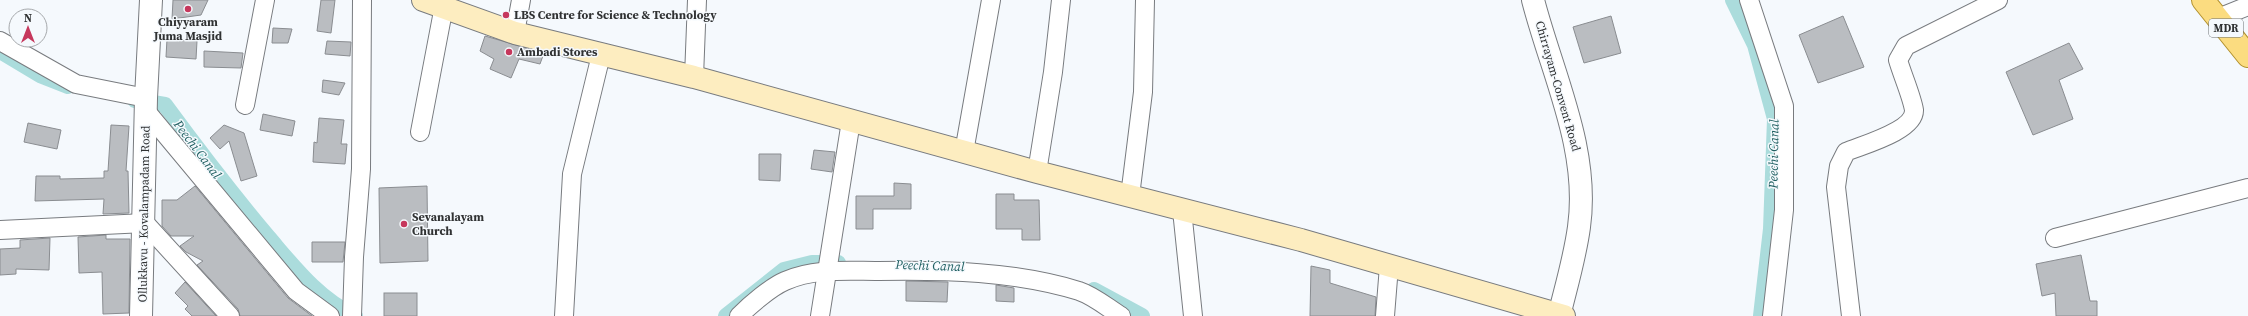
<svg xmlns="http://www.w3.org/2000/svg" width="2248" height="316" font-family="'Source Serif 4',serif">
<style>
.lines{fill:none;stroke-linecap:round;stroke-linejoin:round}
.canal{stroke:#abdcdc;stroke-width:16}
.building{fill:#babdc1;stroke:#8a8d91}
.minor-casing{stroke:#787b7f;stroke-width:20}
.tertiary-casing{stroke:#787b7f;stroke-width:24}
.secondary-casing{stroke:#787b7f;stroke-width:24}
.primary-casing{stroke:#b2912e;stroke-width:24}
.minor{stroke:#fff;stroke-width:18}
.tertiary{stroke:#fff;stroke-width:22}
.secondary{stroke:#fdedc0;stroke-width:22}
.primary{stroke:#fbdc80;stroke-width:22}
.poi-dot{fill:#c6375c;stroke:#f5f9fd;stroke-width:1.5}
.labels{text-anchor:middle;stroke-width:3;stroke-linejoin:round;paint-order:stroke}
.shield{fill:#f5f9fd;stroke:#6b6e70;stroke-width:1}
.shield-label{font-size:11px;font-weight:bold;fill:#303233}
.poi-label{font-size:12px;font-weight:bold;fill:#303233;stroke:#f5f9fd;text-anchor:start}
.street-label{font-size:12px;fill:#303233;stroke:#f5f9fd}
.water-label{font-size:13px;font-style:italic;fill:#1f5f61;stroke:#f5f9fd}
</style>
<rect width="100%" height="100%" fill="#f5f9fd"/>
<g class="lines">
<g class="canal">
<polyline points="1733,0 1755,45 1775,119 1771,229 1761,316"/>
<polyline points="0,51 40,75 68,86"/>
<path d="M135,100L165,105C198,150 232,194 268,237C293,266 319,300 355,316"/>
<polyline points="1094,290 1142,316"/>
<polyline points="726,316 784,270 812,263 838,263"/>
</g>
</g>
<g class="building">
<polygon points="173,0 208,0 201,15 172,19"/>
<polygon points="321,0 335,0 331,33 317,31"/>
<polygon points="1611,16 1621,53 1584,63 1573,27"/>
<polygon points="1843,16 1864,67 1818,83 1799,35"/>
<polygon points="273,28 292,29 288,43 272,43"/>
<polygon points="485,36 544,53 540,64 519,59 511,78 490,69 494,59 480,51"/>
<polygon points="167,39 197,41 196,59 166,57"/>
<polygon points="327,41 351,42 350,56 325,54"/>
<polygon points="2069,43 2083,69 2059,80 2073,119 2033,135 2006,72"/>
<polygon points="204,51 243,53 241,68 204,67"/>
<polygon points="323,80 345,83 339,95 322,92"/>
<polygon points="263,114 295,121 292,136 260,130"/>
<polygon points="319,118 344,120 341,144 347,144 345,164 313,162 314,142 317,143"/>
<polygon points="28,123 61,130 57,149 24,142"/>
<polygon points="111,125 129,126 126,171 128,171 129,213 103,214 104,199 35,201 36,176 60,176 60,179 104,178 104,171 108,171"/>
<polygon points="224,125 244,133 257,176 241,181 229,141 220,149 210,138"/>
<polygon points="814,150 835,152 832,172 811,169"/>
<polygon points="759,154 781,154 780,181 759,180"/>
<polygon points="894,183 911,184 911,209 873,209 873,229 856,229 856,196 894,196"/>
<polygon points="195,186 288,298 312,316 240,316 238,309 197,265 203,261 186,252 180,246 194,236 171,236 162,226 162,200 177,200"/>
<polygon points="427,186 428,261 380,263 379,188"/>
<polygon points="996,194 1014,194 1014,200 1039,200 1040,240 1022,240 1022,229 996,229"/>
<polygon points="106,235 106,239 130,239 129,313 103,314 102,272 79,273 78,237"/>
<polygon points="50,238 49,270 16,269 16,274 0,275 0,249 20,248 20,240"/>
<polygon points="312,242 345,242 343,262 312,262"/>
<polygon points="2081,255 2090,301 2097,301 2097,316 2056,316 2055,293 2042,296 2036,264"/>
<polygon points="1311,266 1330,270 1330,283 1376,297 1375,316 1310,316"/>
<polygon points="906,281 948,282 947,302 906,301"/>
<polygon points="185,282 216,316 192,316 185,309 188,306 175,293"/>
<polygon points="996,285 1014,288 1014,302 996,301"/>
<rect x="384" y="293" width="33" height="23"/>
</g>
<g class="lines">
<g class="minor-casing">
<g id="minor">
<polyline points="1749,0 1784,106 1784,210 1772,316"/>
<polyline points="2218,18 2248,6"/>
<polyline points="515,33 521,0"/>
<polyline points="0,41 76,84 146,98"/>
<polyline points="694,77 697,0"/>
<polyline points="245,105 265,0"/>
<polyline points="146,111 296,291 330,316"/>
<polyline points="420,132 444,6"/>
<polyline points="964,152 991,0"/>
<polyline points="1037,172 1053,72 1061,0"/>
<polyline points="1130,196 1143,92 1145,0"/>
<polyline points="1182,210 1193,316"/>
<polyline points="0,230 145,223 230,316"/>
<polyline points="2055,238 2248,188"/>
<polyline points="352,316 354,257 361,169 362,0"/>
<polyline points="564,316 572,174 601,55"/>
<path d="M739,316C750,305 771,287 785,281C814,268 847,271 878,271C945,270 1014,271 1079,291C1094,296 1108,308 1121,316"/>
<polyline points="820,316 851,121"/>
<polyline points="1385,316 1389,266"/>
<path d="M1851,316L1836,187L1839,166L1846,152C1862,145 1915,131 1914,110C1912,97 1902,74 1898,60L1906,46L1998,0"/>
</g>
</g>
<g class="tertiary-casing">
<g id="tertiary">
<path d="M1533,0C1552,74 1590,149 1579,227C1575,257 1566,287 1559,316"/>
<polyline points="141,316 146,98 151,0"/>
</g>
</g>
<g class="secondary-casing">
<polyline id="secondary" points="423,0 515,33 694,77 1037,172 1301,240 1564,316"/>
</g>
<g class="primary-casing">
<polyline id="primary" points="2203,0 2248,56"/>
</g>
<use href="#minor" class="minor"/>
<use href="#tertiary" class="tertiary"/>
<use href="#secondary" class="secondary"/>
<use href="#primary" class="primary"/>
</g>
<g class="poi-dot">
<circle cx="188" cy="9" r="4"/>
<circle cx="506" cy="15" r="4"/>
<circle cx="509" cy="52" r="4"/>
<circle cx="404" cy="224" r="4"/>
</g>
<g class="labels">
<rect class="shield" x="2209" y="19" width="34" height="18" rx="3"/>
<g class="shield-label">
<text x="2226" y="32">MDR</text>
</g>
<g class="poi-label">
<text x="514" y="19">LBS Centre for Science &amp; Technology</text>
<text x="188" y="26" text-anchor="middle">Chiyyaram<tspan x="188" dy="14">Juma Masjid</tspan></text>
<text x="517" y="56">Ambadi Stores</text>
<text x="412" y="221">Sevanalayam<tspan x="412" dy="14">Church</tspan></text>
</g>
<g class="street-label">
<text transform="translate(1558 86) rotate(74)" y="4">Chirrayam-Convent Road</text>
<text transform="translate(144 214) rotate(-89)" y="4">Ollukkavu - Kovalampadam Road</text>
</g>
<g class="water-label">
<text transform="translate(198 149) rotate(53)" y="5">Peechi Canal</text>
<text transform="translate(1773 154) rotate(-89)" y="5">Peechi Canal</text>
<text transform="translate(930 265) rotate(2)" y="5">Peechi Canal</text>
</g>
</g>
<g transform="translate(28 28)"><circle r="19" fill="#f5f9fd" stroke="#a6a9ac"/>
<path d="M0-3L7 15L0 10L-7 15Z" fill="#c6375c"/>
<text y="-6" font-size="11" font-weight="bold" text-anchor="middle" fill="#303233">N</text>
</g>
</svg>
